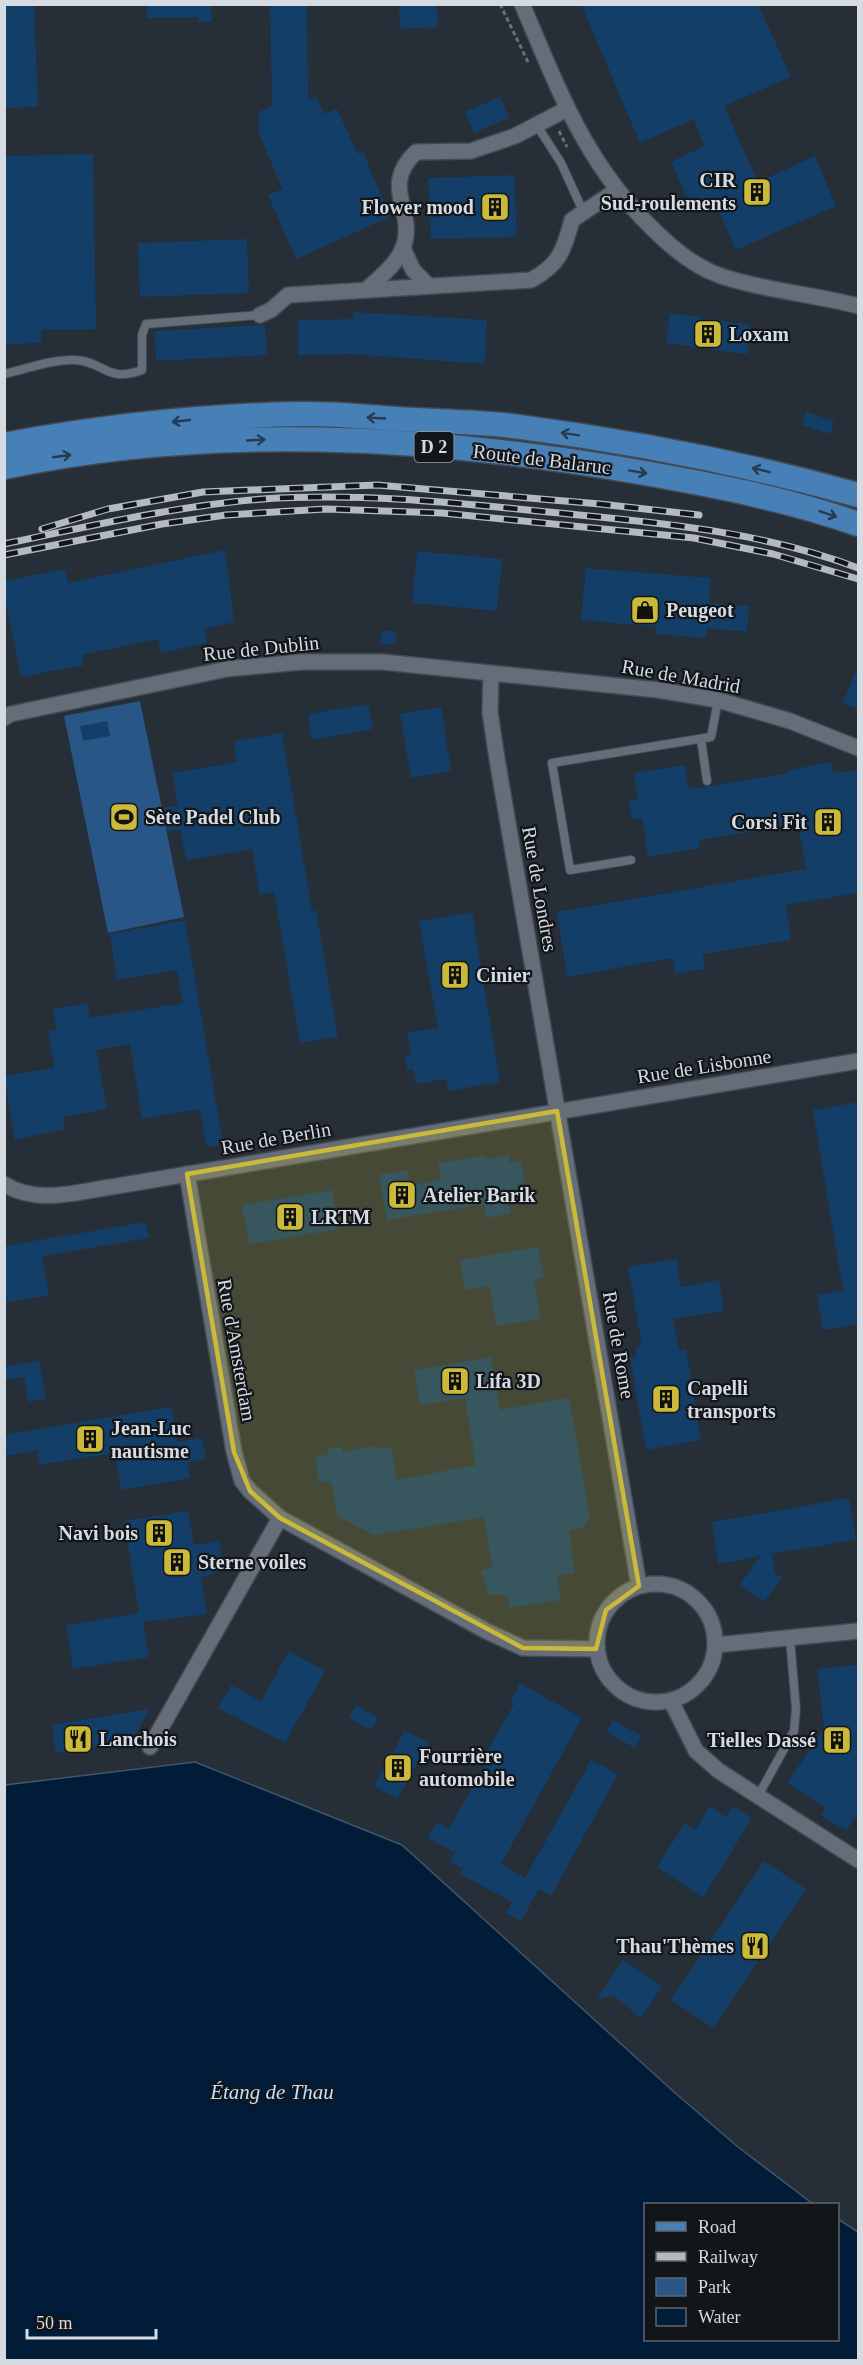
<svg xmlns="http://www.w3.org/2000/svg" width="863" height="2365" font-family="'Times New Roman',serif">
<style>
.green{fill:#285787}
.water{fill:#011c39;stroke:#41556b;stroke-width:1.5}
.building{fill:#133e68}
.lines{fill:none;stroke-linecap:round;stroke-linejoin:round}
.service-casing{stroke:#434951;stroke-width:10}
.minor-casing{stroke:#434951;stroke-width:18}
.primary-casing{stroke:#434951;stroke-width:27}
.path{stroke:#697078;stroke-width:3;stroke-dasharray:4.5 3;stroke-linecap:butt}
.service{stroke:#656e78;stroke-width:8}
.minor{stroke:#656e78;stroke-width:15}
.primary{stroke:#477fb7;stroke-width:24}
.rail-casing{stroke:#b4bac0;stroke-width:7}
.rail{stroke:#12161a;stroke-width:4.5;stroke-dasharray:14;stroke-linecap:butt}
.oneway{stroke:#253b51}
.marked{fill:#cbba39;fill-opacity:0.2;stroke:#cbba39;stroke-width:4.5;stroke-linejoin:round}
.labels{text-anchor:middle;stroke-width:4.5;stroke-linejoin:round;paint-order:stroke}
.shield{fill:#12161a;stroke:#9ba0a5;stroke-width:1.5}
.shield-label{font-size:18px;font-weight:bold;fill:#d6dbe1}
.poi-label{font-size:20px;font-weight:bold;fill:#d6dbe1;stroke:#12161a;text-anchor:start}
.street-label{font-size:20px;fill:#d6dbe1;stroke:#12161a}
.water-label{font-size:21px;font-style:italic;fill:#c1deff;stroke:#12161a}
</style>
<rect width="100%" height="100%" fill="#262e37"/>
<polygon class="green" points="140,701 184,917 108,933 64,716"/>
<polygon class="water" points="195,1762 402,1845 674,2092 738,2147 813,2204 646,2204 646,2340 838,2340 838,2219 858,2232 858,2360 5,2360 5,1785"/>
<g class="building">
<polygon points="4,4 34,4 38,107 4,108"/>
<polygon points="147,4 211,4 212,22 199,22 199,17 147,18"/>
<polygon points="270,4 307,4 308,100 316,96 324,114 337,109 358,154 363,152 390,217 296,259 268,195 282,189 259,133 259,112 272,106"/>
<polygon points="399,4 437,4 438,27 400,29"/>
<polygon points="581,4 758,4 791,77 724,106 758,182 815,156 836,206 736,250 715,202 693,211 671,162 704,146 694,119 640,143"/>
<polygon points="500,97 509,118 474,133 465,112"/>
<polygon points="93,154 96,329 41,330 41,343 4,344 4,156"/>
<polygon points="514,175 517,237 431,239 428,178"/>
<polygon points="247,239 249,293 140,297 138,243"/>
<polygon points="354,312 487,320 485,364 352,354 298,355 298,320 354,319"/>
<polygon points="670,313 751,325 747,354 666,343"/>
<polygon points="265,325 267,355 156,361 155,331"/>
<polygon points="806,412 834,421 830,434 802,425"/>
<polygon points="225,550 234,622 204,629 207,643 161,653 158,639 82,655 84,665 21,677 4,594 4,581 65,569 68,583"/>
<polygon points="417,551 502,559 497,611 412,603"/>
<polygon points="586,568 711,578 709,603 749,606 747,632 707,628 706,638 656,634 657,627 581,620"/>
<polygon points="381,631 396,631 395,644 381,644"/>
<polygon points="858,666 858,709 843,703"/>
<polygon points="368,704 373,729 312,740 308,714"/>
<polygon points="441,707 451,771 411,778 400,714"/>
<polygon points="107,721 110,736 83,741 80,726"/>
<polygon points="282,733 312,911 316,910 338,1037 300,1043 274,892 260,895 252,849 186,860 180,829 167,831 162,808 178,806 172,773 237,762 234,741"/>
<polygon points="831,762 833,773 858,770 858,893 786,905 791,940 703,954 705,969 675,974 673,958 567,977 557,912 806,869 798,824 699,840 700,848 648,857 642,818 632,819 629,801 638,799 634,773 685,765 689,789 789,773 789,770"/>
<polygon points="472,912 500,1082 448,1091 446,1079 416,1084 413,1069 407,1070 405,1055 411,1054 407,1033 438,1028 419,921"/>
<polygon points="185,920 223,1144 207,1147 200,1109 142,1119 130,1044 96,1050 107,1109 63,1117 65,1129 15,1140 4,1076 54,1068 48,1031 57,1029 53,1009 87,1003 90,1018 183,1003 177,970 117,980 110,934"/>
<polygon points="858,1102 858,1324 823,1330 817,1295 843,1290 813,1110"/>
<polygon points="509,1155 510,1163 521,1161 525,1183 517,1185 519,1198 507,1199 511,1213 486,1218 484,1204 387,1220 379,1175 407,1170 410,1185 441,1180 438,1163 484,1156 485,1159"/>
<polygon points="332,1190 338,1229 249,1244 242,1205"/>
<polygon points="146,1222 149,1238 42,1256 49,1295 4,1303 4,1246"/>
<polygon points="538,1247 544,1277 534,1279 541,1319 496,1326 490,1286 465,1290 460,1260"/>
<polygon points="677,1259 681,1287 719,1280 724,1311 673,1319 679,1350 686,1349 701,1440 646,1450 630,1358 637,1356 636,1346 642,1345 628,1267"/>
<polygon points="491,1357 500,1410 569,1398 590,1518 583,1528 569,1530 575,1573 557,1576 561,1600 510,1608 508,1595 488,1595 481,1570 492,1568 484,1517 374,1535 337,1516 331,1481 319,1483 315,1457 329,1454 328,1449 342,1447 343,1452 378,1446 378,1449 391,1447 397,1480 476,1465 465,1398 420,1405 414,1370"/>
<polygon points="39,1361 46,1399 28,1402 24,1377 4,1380 4,1367"/>
<polygon points="171,1407 177,1442 202,1438 206,1459 187,1462 190,1478 121,1490 115,1453 39,1465 37,1450 7,1456 4,1435"/>
<polygon points="849,1498 856,1540 772,1554 775,1573 782,1578 764,1602 740,1585 760,1556 718,1564 712,1522"/>
<polygon points="188,1511 194,1545 219,1541 224,1569 201,1578 207,1614 143,1622 149,1657 73,1669 66,1625 139,1613 124,1521"/>
<polygon points="289,1651 325,1671 285,1743 218,1708 231,1685 261,1701"/>
<polygon points="858,1665 858,1813 846,1831 821,1815 826,1808 787,1783 824,1729 817,1669"/>
<polygon points="520,1683 582,1718 501,1864 525,1878 591,1760 618,1774 551,1896 539,1889 521,1921 506,1913 512,1902 460,1874 463,1869 450,1862 455,1853 428,1838 437,1822 449,1829 490,1755 486,1753 514,1704 510,1702"/>
<polygon points="356,1705 378,1718 371,1730 349,1718"/>
<polygon points="150,1709 132,1740 56,1753 52,1725"/>
<polygon points="613,1720 642,1736 635,1748 606,1732"/>
<polygon points="405,1730 429,1743 397,1799 374,1786"/>
<polygon points="710,1806 726,1817 733,1806 752,1818 703,1898 657,1867 685,1823 695,1830"/>
<polygon points="764,1861 806,1889 713,2028 671,2000"/>
<polygon points="623,1960 662,1986 641,2018 614,1996 597,1999"/>
</g>
<g class="lines">
<g class="service-casing">
<g id="service">
<polyline points="536,124 561,163 583,211"/>
<path d="M4,374C26,369 53,359 75,360C106,362 106,383 142,370V335L146,324L260,315"/>
<polyline points="701,739 707,781"/>
<polyline points="631,860 570,870 552,763 711,737 718,700"/>
<polyline points="758,1796 794,1731 796,1709 790,1639"/>
</g>
</g>
<g class="minor-casing">
<g id="minor">
<path d="M522,4C559,90 585,164 654,230C673,249 695,267 721,276C765,291 814,294 858,306"/>
<polyline points="403,248 413,270 429,286"/>
<path d="M366,290C378,279 397,264 403,248C417,211 379,187 416,152L471,151L515,136L567,109"/>
<path d="M260,315L271,310L288,295L531,280C560,265 564,249 572,220L617,190"/>
<polyline points="491,673 490,712 497,759 639,1586"/>
<polyline points="4,718 11,714 227,669 301,662 383,662 658,690 718,700 790,721 858,748"/>
<polyline points="187,1174 234,1452 242,1481 250,1491 280,1518 486,1631 523,1648 596,1649"/>
<path d="M4,1184C37,1205 76,1192 111,1187L858,1061"/>
<circle cx="656" cy="1643" r="59"/>
<polyline points="715,1645 858,1631"/>
<polyline points="671,1701 696,1751 719,1771 858,1860"/>
<polyline points="150,1747 280,1518"/>
</g>
</g>
<g class="primary-casing">
<g id="primary">
<path d="M4,445C100,427 200,416 298,414C337,413 377,418 416,420C451,422 486,422 520,427C635,442 747,464 858,495"/>
<path d="M4,467C213,423 430,436 639,472C713,485 787,499 858,524"/>
</g>
</g>
<g class="path">
<polyline points="500,4 528,62"/>
<polyline points="559,131 567,147"/>
</g>
<use href="#service" class="service"/>
<use href="#minor" class="minor"/>
<use href="#primary" class="primary"/>
<g class="rail-casing">
<g id="rail">
<polyline points="42,529 108,509 203,492 377,485 600,504 699,515"/>
<path d="M4,544C90,526 176,506 263,499C369,492 474,505 579,515C673,524 769,534 858,568"/>
<polyline points="4,555 162,524 226,515 326,509 442,513 694,538 773,554 858,579"/>
</g>
</g>
<use href="#rail" class="rail"/>
</g>
<defs><path id="oneway-shaft" d="M-6 0H5M1.5-3L5.5 0L1.5 3" fill="none" stroke-width="1.6" stroke-linecap="round" stroke-linejoin="round" transform="scale(1.5)"/></defs>
<g class="oneway">
<use href="#oneway-shaft" transform="translate(376 418) rotate(-177)"/>
<use href="#oneway-shaft" transform="translate(181 421) rotate(174)"/>
<use href="#oneway-shaft" transform="translate(570 434) rotate(-171)"/>
<use href="#oneway-shaft" transform="translate(256 440) rotate(-3)"/>
<use href="#oneway-shaft" transform="translate(62 456) rotate(-8)"/>
<use href="#oneway-shaft" transform="translate(761 470) rotate(-166)"/>
<use href="#oneway-shaft" transform="translate(638 472) rotate(10)"/>
<use href="#oneway-shaft" transform="translate(828 514) rotate(19)"/>
</g>
<path class="marked" d="M557,1111L639,1586L606,1610L596,1649L523,1648L280,1518L250,1491L234,1452L187,1174Z"/>
<defs>
<g id="building-square" transform="scale(1.5)"><rect x="-9" y="-9" width="18" height="18" rx="4" fill="#cbba39" stroke="#12161a"/><path d="M-4-6H4V6H1V3H-1V6H-4ZM-2.5-4.3h1.7v1.8h-1.7ZM.8-4.3h1.7v1.8H.8ZM-2.5-1h1.7V.8h-1.7ZM.8-1h1.7V.8H.8Z" fill="#111"/></g>
<g id="shop-square" transform="scale(1.5)"><rect x="-9" y="-9" width="18" height="18" rx="4" fill="#cbba39" stroke="#12161a"/><path d="M-5-2.5h2.3a2.7 3.5 0 0 1 5.4 0H5L5.5 6h-11ZM-1.5-2.5h3a1.5 2.3 0 0 0-3 0Z" fill="#111"/></g>
<g id="stadium-square" transform="scale(1.5)"><rect x="-9" y="-9" width="18" height="18" rx="4" fill="#cbba39" stroke="#12161a"/><path d="M0-5a6.5 5 0 1 0 0 10a6.5 5 0 1 0 0-10ZM-3.5-1.8h7v3.6h-7Z" fill="#111"/></g>
<g id="restaurant-square" transform="scale(1.5)"><rect x="-9" y="-9" width="18" height="18" rx="4" fill="#cbba39" stroke="#12161a"/><path d="M-5-6h1v4h1v-4h1v4h1v-4h1v5L-1.5 .5V6h-2V.5L-5-1ZM5-6V6H3V1.5H1.5Q1.5-4 5-6Z" fill="#111"/></g>
</defs>
<g fill-rule="evenodd">
<use href="#building-square" x="757" y="192"/>
<use href="#building-square" x="495" y="207"/>
<use href="#building-square" x="708" y="334"/>
<use href="#shop-square" x="645" y="610"/>
<use href="#stadium-square" x="124" y="817"/>
<use href="#building-square" x="828" y="822"/>
<use href="#building-square" x="455" y="975"/>
<use href="#building-square" x="402" y="1195"/>
<use href="#building-square" x="290" y="1217"/>
<use href="#building-square" x="455" y="1381"/>
<use href="#building-square" x="666" y="1399"/>
<use href="#building-square" x="90" y="1439"/>
<use href="#building-square" x="159" y="1533"/>
<use href="#building-square" x="177" y="1562"/>
<use href="#restaurant-square" x="78" y="1739"/>
<use href="#building-square" x="837" y="1740"/>
<use href="#building-square" x="398" y="1768"/>
<use href="#restaurant-square" x="755" y="1946"/>
</g>
<g class="labels">
<rect class="shield" x="414.5" y="432" width="39" height="30" rx="4.5"/>
<g class="shield-label">
<text x="434" y="453">D 2</text>
</g>
<g class="poi-label">
<text x="736" y="187" text-anchor="end">CIR<tspan x="736" dy="23">Sud-roulements</tspan></text>
<text x="474" y="214" text-anchor="end">Flower mood</text>
<text x="729" y="341">Loxam</text>
<text x="666" y="617">Peugeot</text>
<text x="145" y="824">Sète Padel Club</text>
<text x="807" y="829" text-anchor="end">Corsi Fit</text>
<text x="476" y="982">Cinier</text>
<text x="423" y="1202">Atelier Barik</text>
<text x="311" y="1224">LRTM</text>
<text x="476" y="1388">Lifa 3D</text>
<text x="687" y="1395">Capelli<tspan x="687" dy="23">transports</tspan></text>
<text x="111" y="1435">Jean-Luc<tspan x="111" dy="23">nautisme</tspan></text>
<text x="138" y="1540" text-anchor="end">Navi bois</text>
<text x="198" y="1569">Sterne voiles</text>
<text x="99" y="1746">Lanchois</text>
<text x="816" y="1747" text-anchor="end">Tielles Dassé</text>
<text x="419" y="1763">Fourrière<tspan x="419" dy="23">automobile</tspan></text>
<text x="734" y="1953" text-anchor="end">Thau'Thèmes</text>
</g>
<g class="street-label">
<text transform="translate(542 459) rotate(7)" y="7">Route de Balaruc</text>
<text transform="translate(261 648) rotate(-6)" y="7">Rue de Dublin</text>
<text transform="translate(681 676) rotate(10)" y="7">Rue de Madrid</text>
<text transform="translate(540 889) rotate(80)" y="7">Rue de Londres</text>
<text transform="translate(704 1066) rotate(-9)" y="7">Rue de Lisbonne</text>
<text transform="translate(276 1138) rotate(-10)" y="7">Rue de Berlin</text>
<text transform="translate(619 1345) rotate(80)" y="7">Rue de Rome</text>
<text transform="translate(237 1350) rotate(80)" y="7">Rue d'Amsterdam</text>
</g>
<g class="water-label">
<text x="272" y="2099">Étang de Thau</text>
</g>
</g>
<rect width="863" height="2365" fill="none" stroke="#d6dbe1" stroke-width="12"/>
<rect x="644" y="2203" width="195" height="138" fill="#12161a" stroke="#60656a" stroke-width="1.5"/>
<rect x="656" y="2222" width="30" height="9" fill="#477fb7" stroke="#60656a" stroke-width="1.5"/>
<text x="698" y="2233" font-size="18" fill="#d6dbe1">Road</text>
<rect x="656" y="2252" width="30" height="9" fill="#b4bac0" stroke="#60656a" stroke-width="1.5"/>
<text x="698" y="2263" font-size="18" fill="#d6dbe1">Railway</text>
<rect x="656" y="2278" width="30" height="18" fill="#285787" stroke="#60656a" stroke-width="1.5"/>
<text x="698" y="2293" font-size="18" fill="#d6dbe1">Park</text>
<rect x="656" y="2308" width="30" height="18" fill="#011c39" stroke="#60656a" stroke-width="1.5"/>
<text x="698" y="2323" font-size="18" fill="#d6dbe1">Water</text>
<path d="M27 2329v9h129v-9" fill="none" stroke="#d6dbe1" stroke-width="3"/>
<text x="36" y="2329" font-size="18" fill="#d6dbe1" stroke="#12161a" stroke-width="4.5" paint-order="stroke">50 m</text>
</svg>
